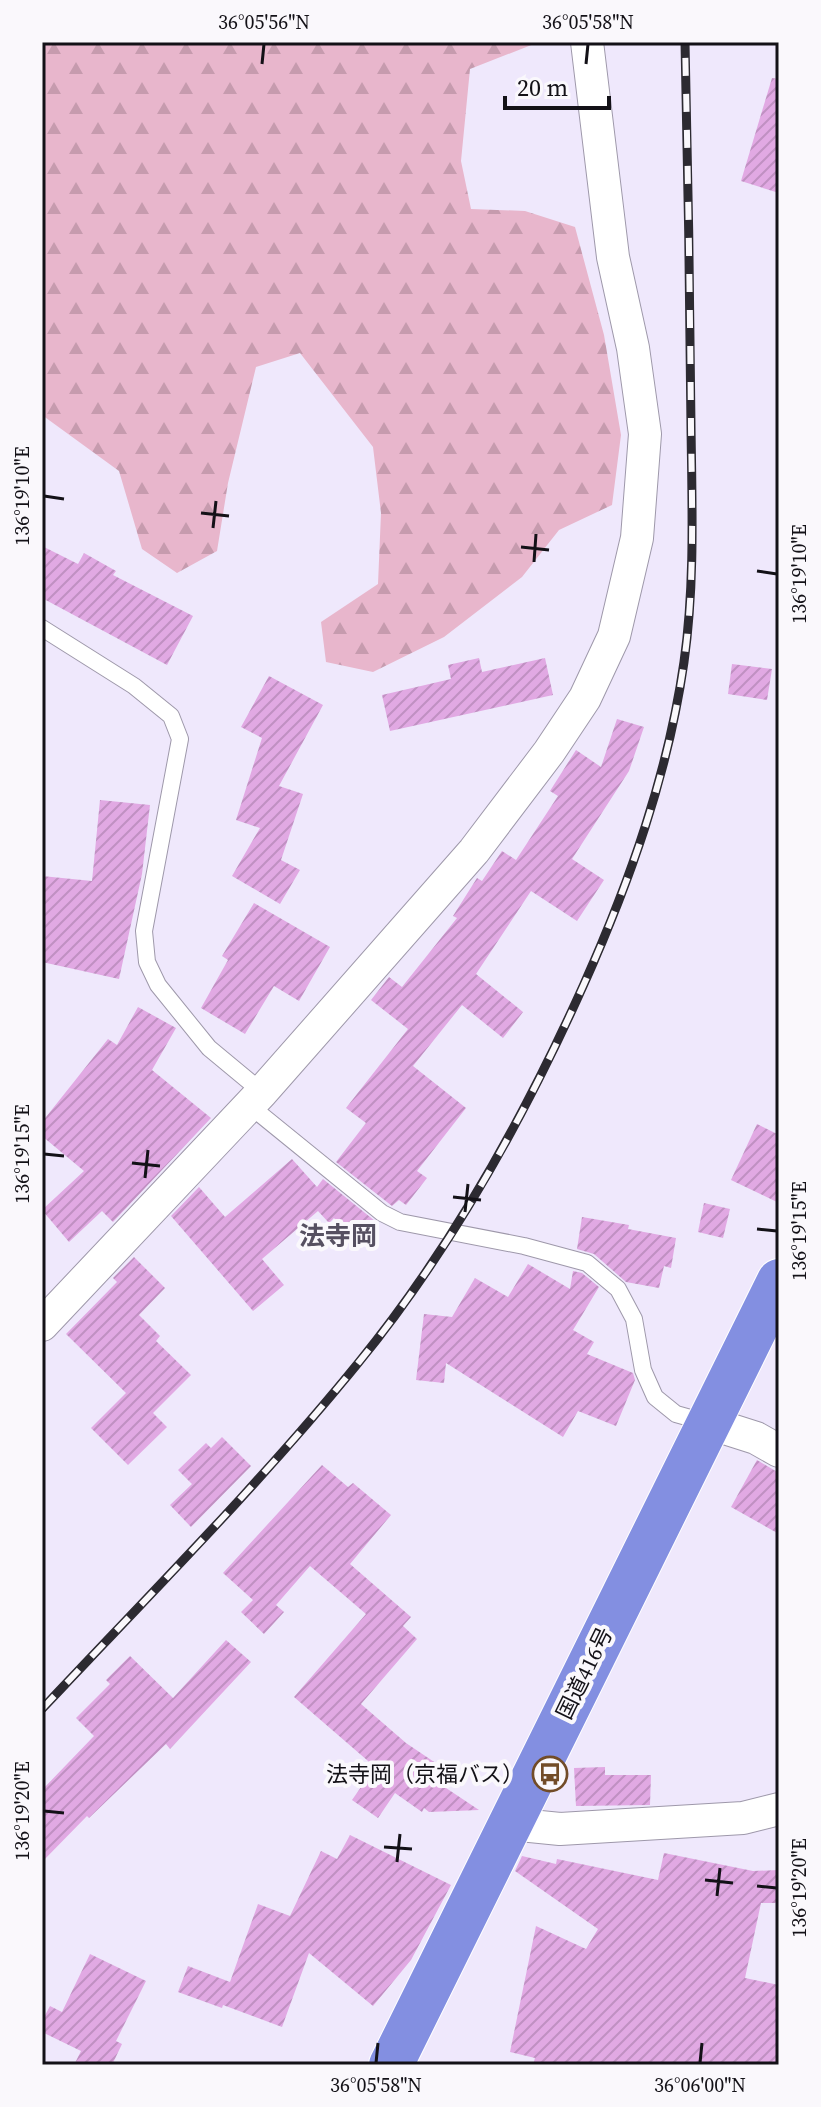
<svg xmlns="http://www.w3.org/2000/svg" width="821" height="2107" font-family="'Source Serif 4','Noto Sans JP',serif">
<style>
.forest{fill:url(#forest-firs)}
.building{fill:url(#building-hatch)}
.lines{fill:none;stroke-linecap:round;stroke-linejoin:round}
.lane-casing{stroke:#9e98aa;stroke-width:18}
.street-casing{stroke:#9e98aa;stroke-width:34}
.highway-casing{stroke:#fff;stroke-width:46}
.lane{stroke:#fff;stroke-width:16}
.street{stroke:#fff;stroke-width:32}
.highway{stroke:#838fe1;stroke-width:44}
.rail-casing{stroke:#2c2a31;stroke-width:9}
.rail{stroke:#faf8fc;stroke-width:6;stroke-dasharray:18;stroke-linecap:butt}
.ticks{fill:none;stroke:#131117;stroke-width:3}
.labels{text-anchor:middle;stroke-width:8;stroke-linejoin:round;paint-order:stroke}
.street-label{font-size:22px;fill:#131117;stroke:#faf8fc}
.poi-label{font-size:22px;fill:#131117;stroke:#faf8fc;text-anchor:end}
.quarter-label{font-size:26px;font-weight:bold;fill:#565061;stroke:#faf8fc}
.neatline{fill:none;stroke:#131117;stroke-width:3}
.ticks-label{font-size:20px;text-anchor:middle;fill:#131117}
</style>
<defs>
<pattern id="forest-firs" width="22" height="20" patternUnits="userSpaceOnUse" patternTransform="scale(2)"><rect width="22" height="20" fill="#e8b6cc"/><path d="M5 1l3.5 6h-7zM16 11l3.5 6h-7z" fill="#c69bae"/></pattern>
<pattern id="building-hatch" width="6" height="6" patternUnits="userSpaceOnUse" patternTransform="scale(2)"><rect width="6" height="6" fill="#e1a9e3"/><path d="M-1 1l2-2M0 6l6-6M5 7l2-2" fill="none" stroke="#c090c2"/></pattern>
</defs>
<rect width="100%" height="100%" fill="#efe8fc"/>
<polygon class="forest" points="42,42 539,42 470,69 461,161 471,209 525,211 575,227 604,335 621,435 612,505 559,530 522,577 444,637 373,672 326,662 321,622 378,584 381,513 373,447 300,353 256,367 228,483 217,551 177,573 142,549 119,471 42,415"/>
<g class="building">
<polygon points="772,78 779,79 779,193 741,181"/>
<polygon points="42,546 78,564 84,553 116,571 113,575 193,616 167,665 42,598"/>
<polygon points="479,658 482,672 545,658 553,695 390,731 382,695 451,679 448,665"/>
<polygon points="732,664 772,669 767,700 728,694"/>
<polygon points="269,676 323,705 279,786 303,794 281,860 300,870 280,904 232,876 260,828 236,820 262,738 241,727"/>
<polygon points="617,719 644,727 629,771 572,859 604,880 577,921 531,891 476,974 523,1012 503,1038 462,1005 413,1066 466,1108 417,1171 427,1178 406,1205 399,1200 392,1206 336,1162 366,1123 346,1108 408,1029 371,1000 389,977 402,987 457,918 453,916 477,878 482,881 502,851 516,860 558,796 550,791 576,750 601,767"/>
<polygon points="100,800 150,805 142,874 119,979 42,962 42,876 92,881"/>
<polygon points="254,903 330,947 299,1001 274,986 245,1034 201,1008 228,960 222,956"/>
<polygon points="138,1007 176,1028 152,1070 211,1118 113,1222 102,1211 69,1242 42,1210 84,1171 42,1136 42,1122 108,1039 117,1045"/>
<polygon points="757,1124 779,1135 779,1203 731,1180"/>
<polygon points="292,1159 317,1187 323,1179 375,1221 352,1240 334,1218 329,1223 318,1211 262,1259 284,1285 253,1311 171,1216 199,1187 225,1217"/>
<polygon points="704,1203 730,1209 723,1238 698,1232"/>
<polygon points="582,1217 629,1225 628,1229 676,1238 671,1268 664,1266 659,1288 626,1282 594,1254 577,1249"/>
<polygon points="134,1257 165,1288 139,1315 160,1336 156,1341 191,1375 153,1413 167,1427 128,1465 91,1428 126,1393 66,1334 117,1282 113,1278"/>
<polygon points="528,1264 570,1289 573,1271 582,1273 599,1287 573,1330 594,1342 587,1354 633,1373 635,1380 616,1426 578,1411 563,1437 446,1363 444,1383 416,1380 424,1314 452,1317 475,1278 508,1297"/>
<polygon points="222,1437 251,1466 191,1527 170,1505 192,1484 178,1470 206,1443 211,1448"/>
<polygon points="757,1460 779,1473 779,1534 731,1507"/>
<polygon points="322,1465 348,1487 353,1483 391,1515 350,1564 411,1617 403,1626 417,1639 361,1704 406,1743 449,1772 440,1784 479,1810 429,1812 424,1808 422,1812 395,1793 378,1818 352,1800 375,1767 294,1697 366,1614 310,1566 276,1605 284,1612 264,1634 241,1612 253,1600 223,1573"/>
<polygon points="226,1640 251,1662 170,1749 166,1744 89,1818 87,1816 42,1862 42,1790 94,1736 76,1718 110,1684 106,1680 130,1656 173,1698"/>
<polygon points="605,1767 605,1775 651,1775 650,1805 576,1806 574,1768"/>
<polygon points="350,1835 451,1885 411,1960 373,2006 309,1953 282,2027 223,2005 222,2008 178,1992 188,1966 230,1982 258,1904 290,1916 321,1851 337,1859"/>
<polygon points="664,1853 753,1871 779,1870 779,1903 761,1903 745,1978 779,1985 779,2065 533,2065 535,2058 510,2052 536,1926 586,1949 598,1929 515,1871 522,1856 556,1864 557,1859 658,1880"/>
<polygon points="90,1954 146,1981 116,2041 122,2044 112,2065 74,2065 81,2051 42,2032 42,2021 50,2006 62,2012"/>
</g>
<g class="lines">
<g class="lane-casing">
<g id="lane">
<polyline points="42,628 134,686 171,716 180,739 144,931 147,962 158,985 209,1048 262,1092"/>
<polyline points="249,1105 382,1213 400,1222 524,1246 587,1263 618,1289 634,1319 643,1370 655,1397 676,1414 708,1423"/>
</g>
</g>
<g class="street-casing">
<g id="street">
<polyline points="42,1325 262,1092 474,851 549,752 585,698 614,636 637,538 645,434 633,348 613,257 587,42"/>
<polyline points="709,1423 756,1438 779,1451"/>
<polyline points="510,1824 560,1829 743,1818 779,1809"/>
</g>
</g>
<g class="highway-casing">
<polyline id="highway" points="391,2065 779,1281"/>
</g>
<use href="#lane" class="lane"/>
<use href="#street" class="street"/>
<use href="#highway" class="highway"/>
<g class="rail-casing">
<path id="rail" d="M42,1709C149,1595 260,1484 359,1362C452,1248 524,1118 584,984C630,881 668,774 684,662C695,585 692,505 691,427C690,299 688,170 685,42"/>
</g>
<use href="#rail" class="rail"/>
</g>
<path class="ticks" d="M262,64L264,44M586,64L588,44M44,496L64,499M201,513L229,516M213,528L216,501M521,547L549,550M534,562L536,534M757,571L777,574M44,1154L64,1156M132,1163L160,1166M145,1178L148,1150M453,1197L481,1200M465,1212L468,1184M757,1229L777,1231M44,1811L64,1813M384,1847L412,1849M397,1862L400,1834M705,1880L733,1883M757,1886L777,1888M717,1896L720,1868M376,2063L378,2043M700,2063L702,2043"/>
<defs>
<g id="bus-ring" transform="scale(1.8)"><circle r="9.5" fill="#faf8fc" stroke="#724c28" stroke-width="1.5"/><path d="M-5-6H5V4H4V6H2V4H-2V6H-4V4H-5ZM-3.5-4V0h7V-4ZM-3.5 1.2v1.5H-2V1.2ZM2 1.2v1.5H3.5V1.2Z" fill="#724c28"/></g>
</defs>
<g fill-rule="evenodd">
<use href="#bus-ring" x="550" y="1774"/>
</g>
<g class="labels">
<g class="street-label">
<text transform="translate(584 1673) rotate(-64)" y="8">国道416号</text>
</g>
<g class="poi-label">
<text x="524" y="1782">法寺岡（京福バス）</text>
</g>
<g class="quarter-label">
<text x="338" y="1245">法寺岡</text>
</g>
</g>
<rect width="821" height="2107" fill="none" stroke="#faf8fc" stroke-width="88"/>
<path d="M505 96v12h104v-12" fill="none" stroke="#131117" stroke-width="4"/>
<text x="517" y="96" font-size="24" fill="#131117" stroke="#faf8fc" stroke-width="6" paint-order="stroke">20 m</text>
<rect x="44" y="44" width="733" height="2019" class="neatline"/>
<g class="ticks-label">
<text x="264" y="29">36°05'56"N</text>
<text x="588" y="29">36°05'58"N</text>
<text transform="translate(22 496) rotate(-90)" y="7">136°19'10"E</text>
<text transform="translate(799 574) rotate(-90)" y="7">136°19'10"E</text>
<text transform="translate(22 1154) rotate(-90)" y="7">136°19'15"E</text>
<text transform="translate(799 1231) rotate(-90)" y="7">136°19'15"E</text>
<text transform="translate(22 1811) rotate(-90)" y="7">136°19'20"E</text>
<text transform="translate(799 1888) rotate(-90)" y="7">136°19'20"E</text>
<text x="376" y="2092">36°05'58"N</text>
<text x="700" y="2092">36°06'00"N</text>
</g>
</svg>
